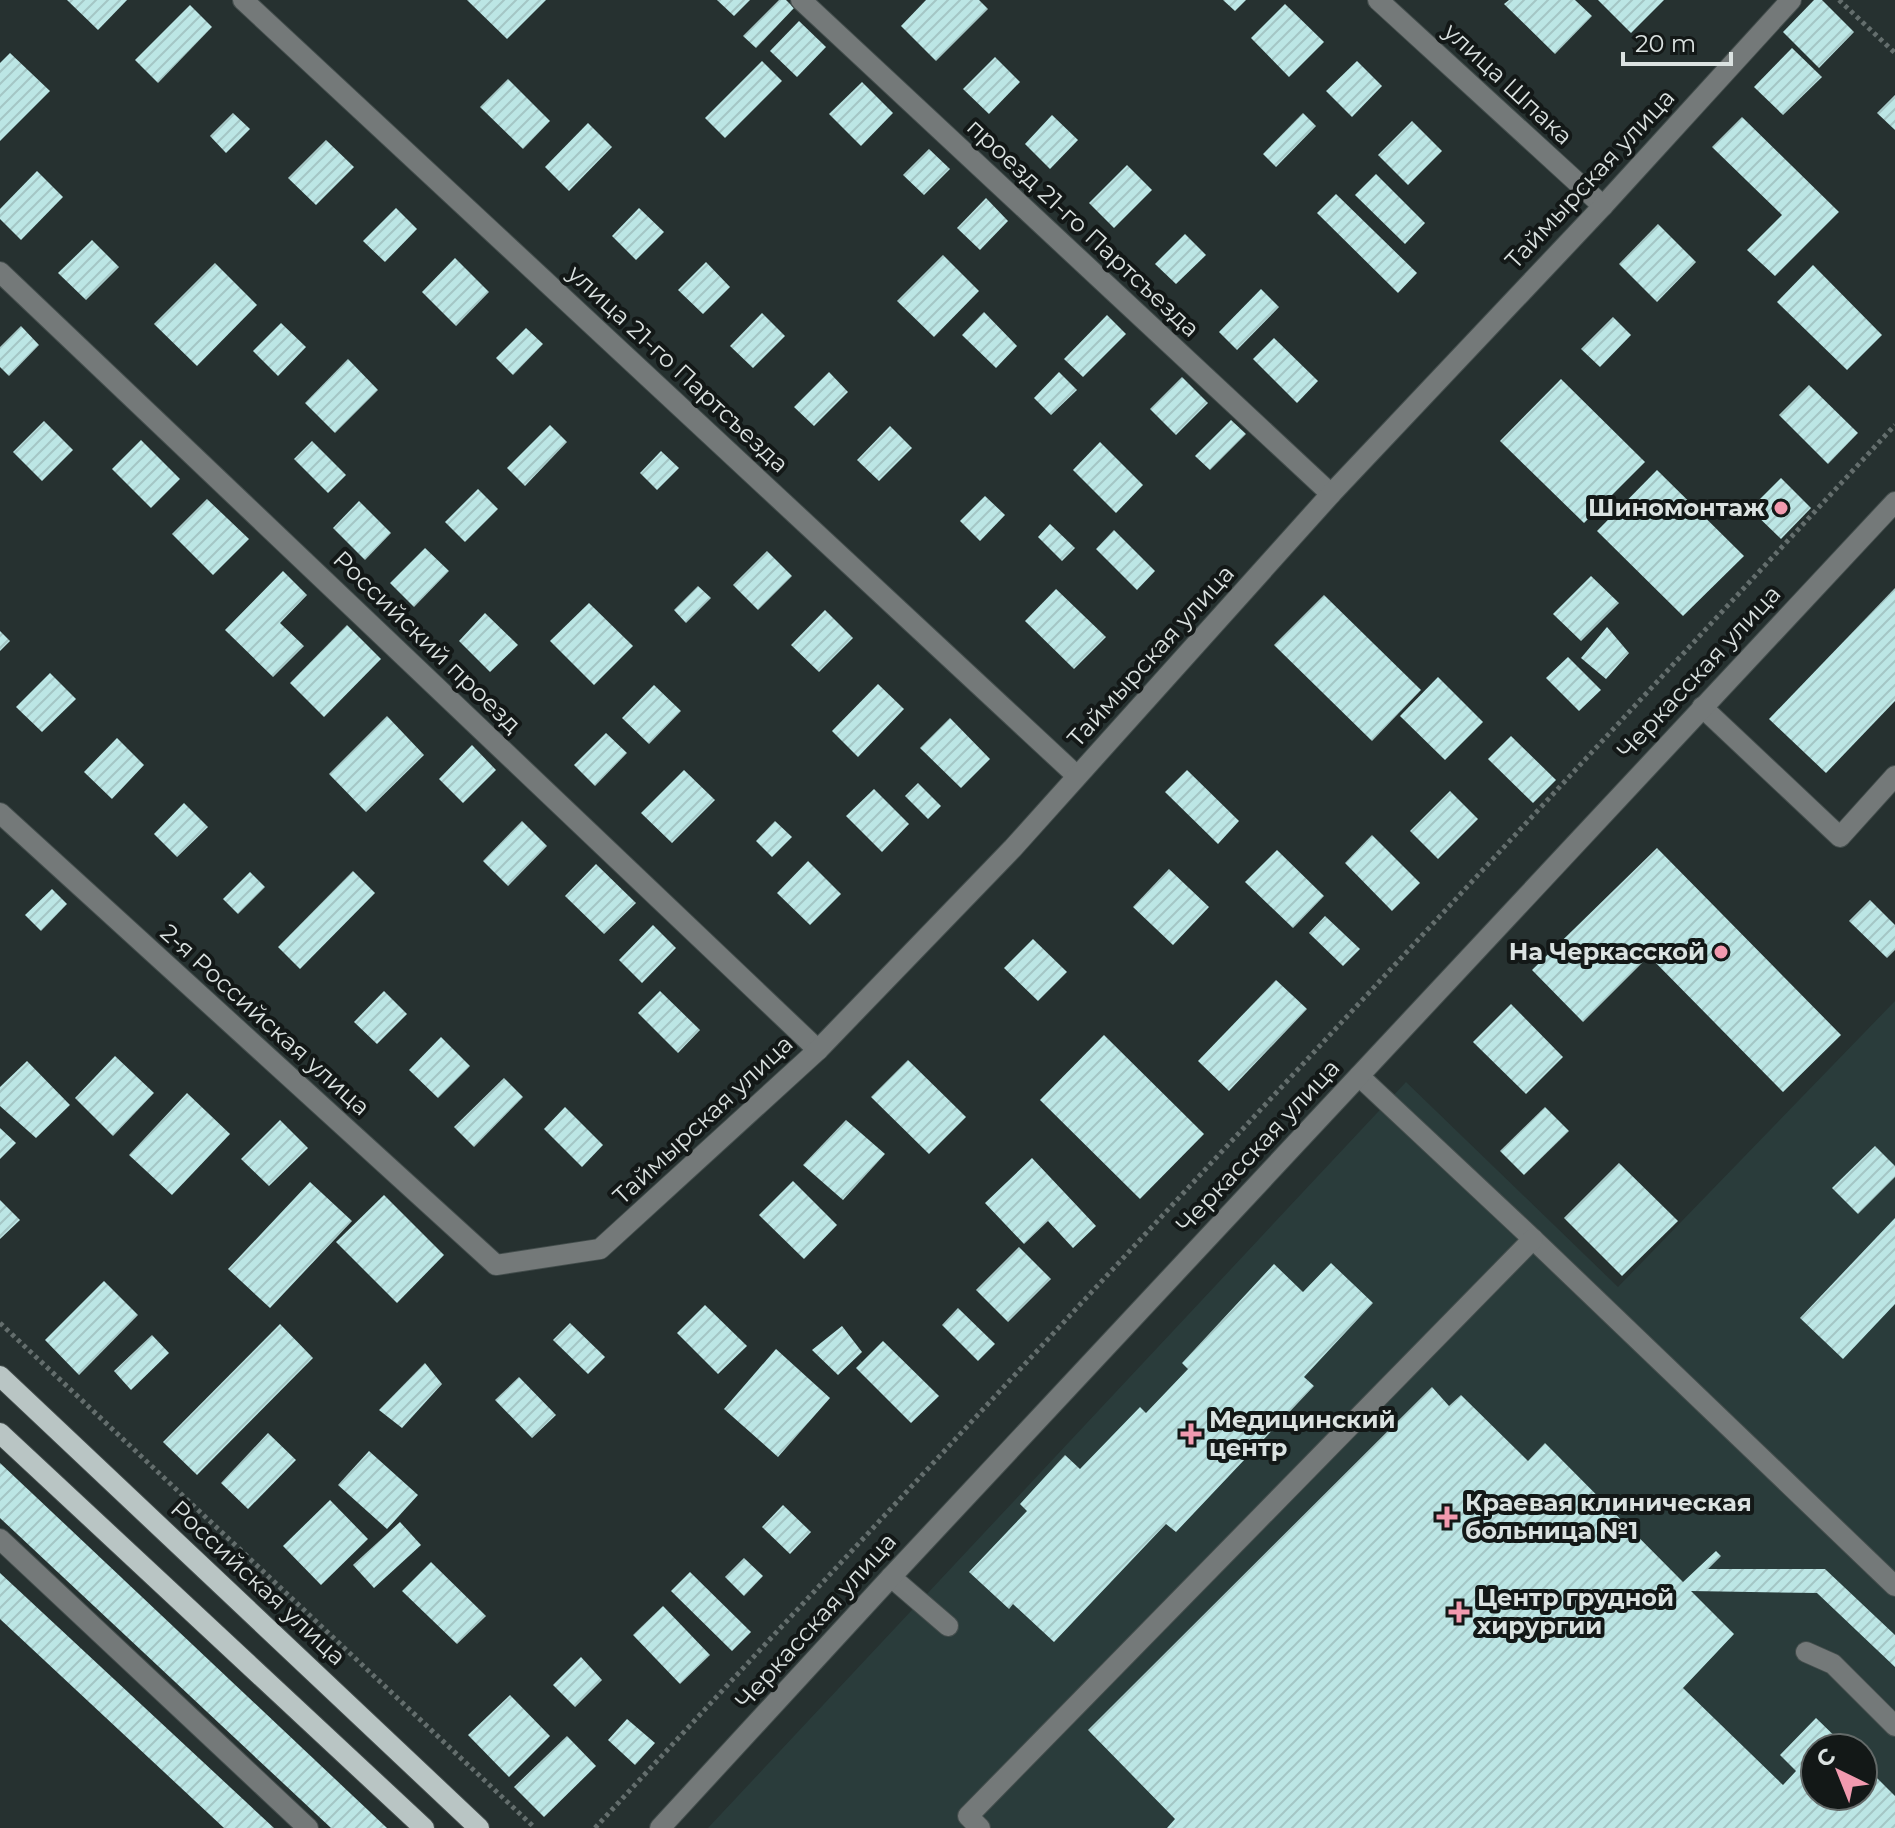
<svg xmlns="http://www.w3.org/2000/svg" width="1895" height="1828" font-family="Montserrat,sans-serif">
<style>
.built{fill:#2a3c3b;fill-rule:evenodd}
.building{fill:url(#building-hatch)}
.lines{fill:none;stroke-linecap:round;stroke-linejoin:round}
.minor-casing{stroke:#434d4c;stroke-width:22}
.major-casing{stroke:#434d4c;stroke-width:22}
.path{stroke:#646e6d;stroke-width:5;stroke-dasharray:4 4;stroke-linecap:butt}
.minor{stroke:#747979;stroke-width:20}
.major{stroke:#b9c5c4;stroke-width:20}
.poi-dot{fill:#f29aaf;stroke:#131817;stroke-width:3}
.labels{text-anchor:middle;stroke-width:8;stroke-linejoin:round;paint-order:stroke}
.street-label{font-size:24px;fill:#dbe2e1;stroke:#131817}
.poi-label{font-size:24px;font-weight:bold;fill:#dbe2e1;stroke:#131817;text-anchor:start}
</style>
<defs>
<pattern id="building-hatch" width="6" height="6" patternUnits="userSpaceOnUse" patternTransform="scale(2)"><rect width="6" height="6" fill="#bce6e5"/><path d="M-1 1l2-2M0 6l6-6M5 7l2-2" fill="none" stroke="#a4c6c5"/></pattern>
</defs>
<rect width="100%" height="100%" fill="#263130"/>
<path class="built" d="M1895,1001V1828H708L1406,1082L1618,1287ZM1815,1748H1863V1796H1815Z"/>
<g class="building">
<polygon points="67,0 127,0 98,30"/>
<polygon points="467,0 546,0 507,39"/>
<polygon points="717,0 750,0 734,16"/>
<polygon points="779,0 786,0 794,8 756,48 743,36"/>
<polygon points="926,0 979,0 988,9 936,61 901,26"/>
<polygon points="1223,0 1246,0 1235,11"/>
<polygon points="1509,0 1575,0 1592,16 1555,54 1504,4"/>
<polygon points="1598,0 1664,0 1631,33"/>
<polygon points="1814,0 1822,0 1854,32 1819,68 1783,32"/>
<polygon points="1285,4 1324,42 1289,77 1251,38"/>
<polygon points="190,5 212,27 158,83 135,60"/>
<polygon points="799,21 826,47 797,77 770,51"/>
<polygon points="1792,48 1822,77 1783,115 1754,87"/>
<polygon points="10,53 50,91 0,141 0,63"/>
<polygon points="995,57 1020,82 989,114 963,89"/>
<polygon points="762,61 782,81 725,138 705,118"/>
<polygon points="1357,61 1382,86 1352,117 1326,91"/>
<polygon points="508,79 550,121 523,149 480,107"/>
<polygon points="862,82 893,113 861,146 829,114"/>
<polygon points="1895,95 1895,130 1877,113"/>
<polygon points="233,113 250,129 226,153 210,136"/>
<polygon points="1303,113 1316,126 1276,167 1263,154"/>
<polygon points="1052,115 1078,140 1050,169 1025,144"/>
<polygon points="1742,117 1839,212 1775,276 1747,250 1782,215 1712,147"/>
<polygon points="1412,121 1442,151 1408,185 1378,155"/>
<polygon points="588,123 612,147 569,191 545,167"/>
<polygon points="326,140 354,167 316,205 288,178"/>
<polygon points="929,149 950,169 924,195 903,175"/>
<polygon points="1127,165 1152,190 1114,228 1089,203"/>
<polygon points="37,171 63,197 21,240 0,219 0,209"/>
<polygon points="1376,174 1425,223 1405,244 1355,195"/>
<polygon points="1336,194 1417,273 1398,293 1317,213"/>
<polygon points="986,198 1008,221 980,250 957,228"/>
<polygon points="396,208 417,229 385,262 363,241"/>
<polygon points="639,208 664,232 636,260 612,236"/>
<polygon points="1658,224 1696,262 1657,302 1619,264"/>
<polygon points="1185,234 1206,255 1176,284 1155,264"/>
<polygon points="92,240 119,267 86,300 58,273"/>
<polygon points="943,255 979,291 934,337 897,301"/>
<polygon points="455,258 489,292 456,326 422,292"/>
<polygon points="706,262 730,287 703,314 678,290"/>
<polygon points="215,263 257,305 197,366 154,324"/>
<polygon points="1813,265 1882,335 1847,370 1777,302"/>
<polygon points="1261,289 1279,307 1237,350 1219,332"/>
<polygon points="984,312 1017,346 996,368 962,335"/>
<polygon points="762,313 785,336 753,368 730,346"/>
<polygon points="1107,315 1126,334 1083,377 1064,359"/>
<polygon points="1613,317 1631,335 1600,367 1581,349"/>
<polygon points="281,323 306,347 278,376 253,351"/>
<polygon points="21,326 39,345 9,376 0,367 0,347"/>
<polygon points="526,328 543,344 513,375 496,358"/>
<polygon points="1274,338 1318,381 1297,403 1253,359"/>
<polygon points="348,359 378,390 335,433 305,403"/>
<polygon points="829,372 848,392 814,426 794,407"/>
<polygon points="1059,372 1077,390 1051,415 1034,398"/>
<polygon points="1182,377 1208,403 1176,435 1150,409"/>
<polygon points="1561,379 1645,462 1584,523 1500,441"/>
<polygon points="1809,385 1858,433 1828,464 1779,415"/>
<polygon points="1231,420 1246,434 1210,470 1195,456"/>
<polygon points="44,421 73,450 42,481 13,452"/>
<polygon points="550,425 567,442 525,486 507,468"/>
<polygon points="890,426 912,448 879,481 857,460"/>
<polygon points="141,440 180,479 151,508 112,469"/>
<polygon points="312,441 346,475 328,493 294,459"/>
<polygon points="1100,442 1143,485 1116,513 1073,470"/>
<polygon points="661,451 679,468 657,490 640,473"/>
<polygon points="1657,470 1744,556 1683,616 1597,531"/>
<polygon points="1781,478 1811,508 1781,539 1750,509"/>
<polygon points="478,489 498,509 465,542 445,522"/>
<polygon points="985,496 1005,515 980,541 960,521"/>
<polygon points="207,499 249,539 213,575 172,534"/>
<polygon points="359,501 391,533 365,560 333,528"/>
<polygon points="1050,524 1075,548 1062,561 1038,537"/>
<polygon points="1114,530 1155,571 1137,590 1096,549"/>
<polygon points="425,548 449,571 414,607 390,583"/>
<polygon points="767,551 792,576 758,610 733,585"/>
<polygon points="283,571 307,595 280,623 304,646 273,677 225,630"/>
<polygon points="1591,576 1619,603 1581,641 1553,614"/>
<polygon points="698,586 711,598 686,623 674,610"/>
<polygon points="1895,588 1895,701 1826,773 1769,719"/>
<polygon points="1056,589 1106,637 1074,669 1025,621"/>
<polygon points="1324,595 1421,690 1372,741 1274,645"/>
<polygon points="589,603 633,646 594,685 550,641"/>
<polygon points="825,610 853,638 819,672 791,645"/>
<polygon points="485,613 518,645 490,672 459,641"/>
<polygon points="347,625 381,659 324,717 290,683"/>
<polygon points="1607,627 1629,653 1606,679 1581,658"/>
<polygon points="0,631 10,641 0,651"/>
<polygon points="1568,657 1601,690 1579,711 1546,678"/>
<polygon points="50,673 76,699 42,732 16,707"/>
<polygon points="1438,677 1483,722 1445,760 1400,716"/>
<polygon points="878,684 904,709 858,757 832,731"/>
<polygon points="654,685 681,711 649,744 622,718"/>
<polygon points="387,716 424,755 366,812 329,774"/>
<polygon points="950,718 990,759 961,788 920,748"/>
<polygon points="606,733 627,753 595,786 574,765"/>
<polygon points="1511,736 1556,780 1533,803 1488,759"/>
<polygon points="117,738 144,765 112,799 84,772"/>
<polygon points="472,745 496,770 463,803 439,779"/>
<polygon points="684,770 715,800 672,843 641,813"/>
<polygon points="1187,770 1239,821 1218,844 1165,792"/>
<polygon points="918,783 941,806 928,819 905,796"/>
<polygon points="874,789 909,824 882,852 846,816"/>
<polygon points="1450,791 1478,819 1438,859 1410,831"/>
<polygon points="184,803 208,827 177,857 154,834"/>
<polygon points="522,821 547,846 508,886 483,861"/>
<polygon points="775,821 792,837 772,857 756,841"/>
<polygon points="1372,835 1420,883 1392,911 1345,863"/>
<polygon points="1657,848 1841,1035 1783,1092 1649,956 1583,1022 1532,970"/>
<polygon points="1277,850 1324,896 1293,928 1245,882"/>
<polygon points="808,861 841,894 810,925 777,893"/>
<polygon points="596,864 636,903 604,934 565,896"/>
<polygon points="1169,869 1209,907 1173,945 1133,907"/>
<polygon points="353,871 375,893 300,969 278,947"/>
<polygon points="250,872 265,887 238,914 223,899"/>
<polygon points="52,889 67,904 41,931 25,915"/>
<polygon points="1870,900 1895,925 1895,950 1887,958 1849,921"/>
<polygon points="1325,916 1360,949 1343,966 1309,933"/>
<polygon points="653,925 676,948 642,983 619,960"/>
<polygon points="1033,939 1067,972 1038,1001 1004,968"/>
<polygon points="1276,980 1307,1009 1229,1091 1198,1061"/>
<polygon points="384,991 407,1014 377,1044 354,1022"/>
<polygon points="660,991 700,1030 678,1053 638,1013"/>
<polygon points="1511,1004 1563,1057 1526,1094 1473,1042"/>
<polygon points="1104,1035 1204,1134 1140,1199 1040,1100"/>
<polygon points="441,1037 470,1066 438,1098 409,1070"/>
<polygon points="115,1056 154,1093 113,1136 75,1098"/>
<polygon points="908,1060 966,1117 929,1154 871,1097"/>
<polygon points="27,1061 70,1105 36,1138 0,1106 0,1087"/>
<polygon points="504,1078 523,1097 474,1147 454,1127"/>
<polygon points="187,1093 230,1134 172,1195 129,1155"/>
<polygon points="565,1107 603,1145 582,1167 544,1129"/>
<polygon points="1545,1107 1569,1131 1524,1175 1500,1151"/>
<polygon points="280,1120 308,1148 269,1186 241,1159"/>
<polygon points="846,1120 885,1154 843,1200 803,1165"/>
<polygon points="0,1128 16,1143 0,1159"/>
<polygon points="1875,1146 1895,1166 1895,1177 1858,1214 1832,1188"/>
<polygon points="1032,1158 1096,1226 1073,1248 1048,1221 1024,1244 985,1203"/>
<polygon points="1619,1163 1678,1221 1622,1276 1564,1218"/>
<polygon points="793,1181 837,1225 804,1259 759,1215"/>
<polygon points="310,1182 352,1221 270,1308 228,1269"/>
<polygon points="384,1195 444,1255 397,1303 336,1242"/>
<polygon points="0,1200 20,1220 0,1239"/>
<polygon points="1895,1218 1895,1304 1843,1359 1800,1318"/>
<polygon points="1019,1247 1051,1279 1008,1322 976,1290"/>
<polygon points="1331,1263 1373,1303 1304,1377 1314,1386 1176,1532 1166,1524 1054,1642 1013,1604 1009,1609 969,1572 1027,1511 1020,1504 1065,1455 1080,1469 1140,1407 1146,1413 1188,1369 1182,1363 1274,1264 1303,1292"/>
<polygon points="104,1281 138,1315 79,1375 45,1340"/>
<polygon points="705,1305 747,1346 718,1374 677,1333"/>
<polygon points="958,1308 995,1344 978,1361 942,1325"/>
<polygon points="570,1323 605,1357 588,1374 553,1340"/>
<polygon points="280,1324 313,1358 197,1475 163,1442"/>
<polygon points="842,1326 862,1352 838,1375 812,1350"/>
<polygon points="152,1335 169,1353 131,1390 114,1371"/>
<polygon points="883,1341 939,1396 911,1423 856,1368"/>
<polygon points="776,1349 830,1398 778,1457 724,1409"/>
<polygon points="425,1363 442,1384 402,1428 379,1410"/>
<polygon points="519,1377 556,1415 532,1438 495,1400"/>
<polygon points="1432,1387 1449,1406 1461,1395 1528,1461 1545,1443 1683,1582 1716,1551 1721,1556 1708,1569 1825,1569 1895,1635 1895,1667 1817,1593 1691,1591 1734,1634 1683,1688 1783,1785 1796,1771 1780,1755 1816,1718 1847,1748 1815,1748 1815,1796 1863,1796 1863,1764 1895,1796 1895,1828 1167,1828 1175,1819 1088,1730"/>
<polygon points="268,1433 296,1460 248,1509 221,1483"/>
<polygon points="369,1451 418,1495 387,1529 338,1485"/>
<polygon points="0,1463 387,1828 331,1828 0,1518"/>
<polygon points="330,1500 368,1539 321,1585 283,1546"/>
<polygon points="783,1505 811,1532 790,1554 762,1527"/>
<polygon points="400,1522 421,1545 374,1588 353,1565"/>
<polygon points="744,1558 763,1576 744,1596 725,1577"/>
<polygon points="431,1562 486,1616 457,1644 402,1591"/>
<polygon points="690,1572 751,1632 732,1651 671,1591"/>
<polygon points="0,1573 274,1828 224,1828 0,1619"/>
<polygon points="663,1606 710,1655 680,1684 633,1635"/>
<polygon points="581,1657 602,1680 575,1707 553,1685"/>
<polygon points="510,1695 550,1736 509,1777 468,1735"/>
<polygon points="627,1719 655,1743 635,1765 608,1740"/>
<polygon points="567,1736 596,1766 544,1817 514,1787"/>
</g>
<g class="lines">
<g class="minor-casing">
<g id="minor">
<polyline points="243,0 1077,776"/>
<polyline points="801,0 1331,494"/>
<polyline points="1378,0 1603,206"/>
<polyline points="0,272 818,1050"/>
<polyline points="1702,707 1840,837 1895,776"/>
<polyline points="0,813 496,1265 600,1249 818,1050 1013,848 1331,494 1603,206 1791,0"/>
<polyline points="1359,1076 1533,1239 1895,1586"/>
<polyline points="0,1539 308,1828"/>
<polyline points="891,1577 948,1626"/>
<polyline points="1806,1652 1833,1664 1895,1726"/>
<polyline points="660,1828 891,1577 1895,502"/>
<polyline points="980,1828 968,1816 1533,1239"/>
</g>
</g>
<g class="major-casing">
<g id="major">
<polyline points="0,1376 479,1828"/>
<polyline points="0,1433 424,1828"/>
</g>
</g>
<g class="path">
<polyline points="1839,0 1895,53"/>
<polyline points="0,1323 535,1828"/>
<polyline points="595,1828 1895,425"/>
</g>
<use href="#minor" class="minor"/>
<use href="#major" class="major"/>
</g>
<g class="poi-dot">
<circle cx="1781" cy="508" r="8"/>
<circle cx="1721" cy="952" r="8"/>
<path d="M1187 1422h8v8h8v8h-8v8h-8v-8h-8v-8h8z"/>
<path d="M1443 1505h8v8h8v8h-8v8h-8v-8h-8v-8h8z"/>
<path d="M1455 1600h8v8h8v8h-8v8h-8v-8h-8v-8h8z"/>
</g>
<g class="labels">
<g class="street-label">
<text transform="translate(1508 84) rotate(43)" y="8">улица Шпака</text>
<text transform="translate(1590 179) rotate(-47)" y="8">Таймырская улица</text>
<text transform="translate(1083 228) rotate(43)" y="8">проезд 21-го Партсъезда</text>
<text transform="translate(678 369) rotate(43)" y="8">улица 21-го Партсъезда</text>
<text transform="translate(427 642) rotate(44)" y="8">Российский проезд</text>
<text transform="translate(1151 656) rotate(-48)" y="8">Таймырская улица</text>
<text transform="translate(1699 672) rotate(-47)" y="8">Черкасская улица</text>
<text transform="translate(265 1020) rotate(42)" y="8">2-я Российская улица</text>
<text transform="translate(703 1120) rotate(-43)" y="8">Таймырская улица</text>
<text transform="translate(1258 1146) rotate(-47)" y="8">Черкасская улица</text>
<text transform="translate(258 1583) rotate(43)" y="8">Российская улица</text>
<text transform="translate(816 1621) rotate(-48)" y="8">Черкасская улица</text>
</g>
<g class="poi-label">
<text x="1765" y="516" text-anchor="end">Шиномонтаж</text>
<text x="1705" y="960" text-anchor="end">На Черкасской</text>
<text x="1209" y="1428">Медицинский<tspan x="1209" dy="28">центр</tspan></text>
<text x="1465" y="1511">Краевая клиническая<tspan x="1465" dy="28">больница №1</tspan></text>
<text x="1477" y="1606">Центр грудной<tspan x="1477" dy="28">хирургии</tspan></text>
</g>
</g>
<g transform="translate(1839 1772) rotate(317)"><circle r="38" fill="#131817" stroke="#636968" stroke-width="2"/>
<path d="M0-6L14 30L0 20L-14 30Z" fill="#f29aaf"/>
<text y="-12" font-size="22" font-weight="bold" text-anchor="middle" fill="#dbe2e1">С</text>
</g>
<path d="M1623 52v12h108v-12" fill="none" stroke="#dbe2e1" stroke-width="4"/>
<text x="1635" y="52" font-size="24" fill="#dbe2e1" stroke="#131817" stroke-width="6" paint-order="stroke">20 m</text>
</svg>
